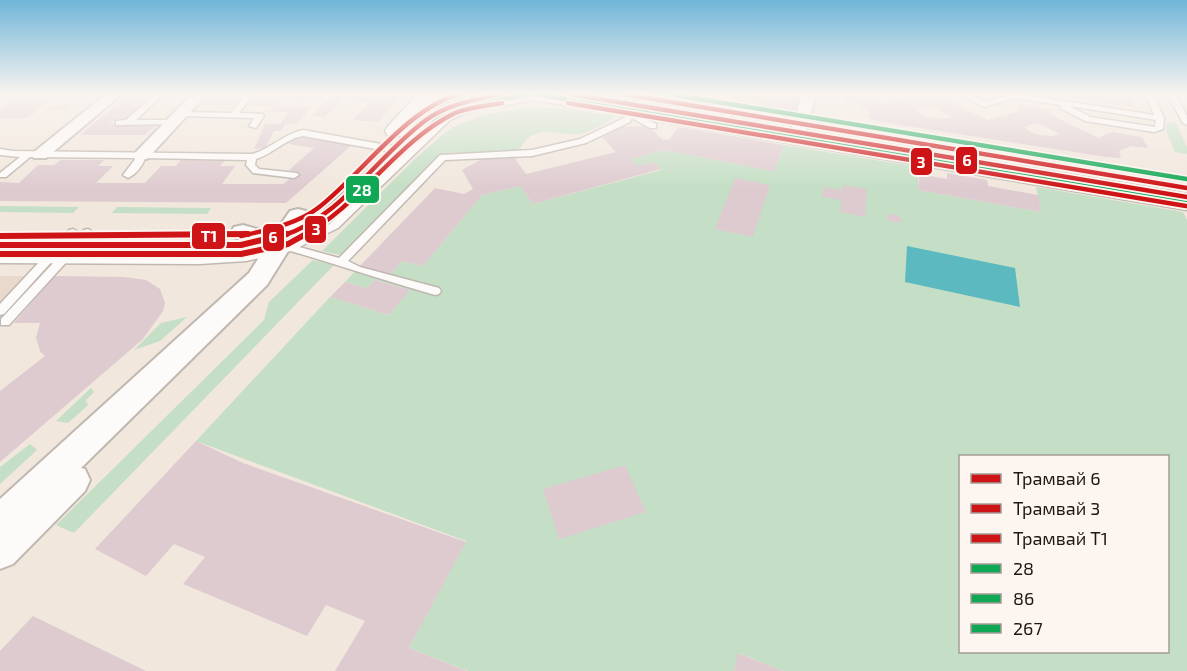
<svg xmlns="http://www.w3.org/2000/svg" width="1187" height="671" font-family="'Exo 2',sans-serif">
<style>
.commercial{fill:#e8d9cc}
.built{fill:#eedccc}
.green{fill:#c4dfc5;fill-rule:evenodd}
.water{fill:#5cb9c0}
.building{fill:#decbd0;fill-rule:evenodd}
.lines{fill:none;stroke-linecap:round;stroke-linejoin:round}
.service-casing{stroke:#c0b8b0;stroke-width:3}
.minor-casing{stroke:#c0b8b0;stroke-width:4}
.tertiary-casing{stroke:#c0b8b0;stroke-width:4}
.secondary-casing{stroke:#c0b8b0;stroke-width:3}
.service{fill:#fdfbfa;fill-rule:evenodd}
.minor{fill:#fdfbfa;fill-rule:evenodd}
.tertiary{fill:#fdfbfa;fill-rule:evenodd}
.secondary{fill:#fdfbfa;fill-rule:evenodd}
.bus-1-far1-casing{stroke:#fdf5ef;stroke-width:8}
.bus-1-casing{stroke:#fdf5ef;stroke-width:10}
.bus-2-casing{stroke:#fdf5ef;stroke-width:8}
.bus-3-casing{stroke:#fdf5ef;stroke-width:8}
.bus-1-far1{stroke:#10a855;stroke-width:4.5}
.bus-1{stroke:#10a855;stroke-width:6}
.bus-2{stroke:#10a855;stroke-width:4.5}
.bus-3{stroke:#10a855;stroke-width:4.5}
.tram-1-far1-casing{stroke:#fdf5ef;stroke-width:8}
.tram-1-casing{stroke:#fdf5ef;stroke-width:10}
.tram-2-far1-casing{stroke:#fdf5ef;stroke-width:8}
.tram-2-casing{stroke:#fdf5ef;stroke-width:10}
.tram-3-far1-casing{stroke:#fdf5ef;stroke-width:8}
.tram-3-casing{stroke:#fdf5ef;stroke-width:10}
.tram-1-far1{stroke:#ce1417;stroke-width:4.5}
.tram-1{stroke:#ce1417;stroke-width:6}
.tram-2-far1{stroke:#ce1417;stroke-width:4.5}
.tram-2{stroke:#ce1417;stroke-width:6}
.tram-3-far1{stroke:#ce1417;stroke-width:4.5}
.tram-3{stroke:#ce1417;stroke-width:6}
.line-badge{stroke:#fdf5ef;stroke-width:2}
.badge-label{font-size:16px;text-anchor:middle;font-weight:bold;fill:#fff}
</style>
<rect width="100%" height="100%" fill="#f1e7dd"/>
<polygon class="commercial" points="0,276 40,276 0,319"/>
<polygon class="built" points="669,94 801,94 793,116"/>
<g class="green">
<path d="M527,107L569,109L614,116C607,124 590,132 579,134C556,136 533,121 519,151L443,153L340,255L322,251L417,157L451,128L481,116Z"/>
<polygon points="1167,122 1176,123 1187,147 1187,154 1175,152 1166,131"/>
<path d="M784,145L918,167V190L1041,212L1036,187L1183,212L1187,220V671H783L739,653L734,671H468L409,648L466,541L196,441L330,297L389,315L410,290L375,280L367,288L345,282L359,267L390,275L402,261L423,266L482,195L520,186L533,204L661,170L654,162L638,166L631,159L663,150L774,171ZM960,456H1168V652H960Z"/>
<polygon points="0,206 79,207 73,213 0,212"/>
<polygon points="117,207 211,208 207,214 112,213"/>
<polygon points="313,260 334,265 74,533 56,525 264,320 269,302"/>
<polygon points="187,317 160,341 134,350 161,323"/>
<polygon points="91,388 94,392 86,400 88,405 68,423 56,421"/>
<polygon points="30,444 37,450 0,484 0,467"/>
</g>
<polygon class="water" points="907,246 1015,268 1020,307 905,282"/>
<g class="building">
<polygon points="19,94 56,94 28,118 0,118 0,109"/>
<polygon points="129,94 156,94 127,119 113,121 109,124 156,125 145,135 80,135"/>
<polygon points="212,94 242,94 232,105 202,104"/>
<polygon points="259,94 287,94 278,105 312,106 297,124 285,124 281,131 274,131 265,148 254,149 265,124 280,124 290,112 269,112 274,106 249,106"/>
<polygon points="298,94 311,94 306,101 292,101"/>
<polygon points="333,94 402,94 378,122 353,120 369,102 342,99 325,117 311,116"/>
<polygon points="738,94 801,94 793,116 759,111 763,99"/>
<path d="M845,94L870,96L883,104L917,94H947V100L988,120L1019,111L1018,105L1050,109L1051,115L1099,138L1112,132L1142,137L1148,148L1131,146L1119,151L1121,158L1106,157L882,122L868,118L869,112L855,103L843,102ZM933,106L938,109L952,117L943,119L927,117L916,111ZM1038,123L1060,134L1052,136L1035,134L1023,127Z"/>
<polygon points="1043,94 1129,94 1135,107 1107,104"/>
<polygon points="66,104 70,106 64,110 49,110 49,107"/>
<polygon points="648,126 663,140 670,139 678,127 784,145 774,171 663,150 631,159 638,166 654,162 661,169 533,204 520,186 482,195 423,266 402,261 390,275 359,267 435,188 464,194 473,189 462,170 484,158 514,157 526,174 616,152 602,137 620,127"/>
<polygon points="299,137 352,145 286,203 0,201 0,182 19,183 38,165 54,165 61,160 104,160 98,166 113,166 96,183 145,183 161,166 176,166 181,160 224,161 220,166 235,166 222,184 283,184 298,172 289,170 314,148 289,144"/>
<polygon points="947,173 987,180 988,186 1038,195 1041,212 918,190 919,174 947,179"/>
<polygon points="735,178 770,185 753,237 715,229"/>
<polygon points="843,185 867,189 865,217 840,212 841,200 822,197 824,187 842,190"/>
<polygon points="890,214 898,215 903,222 892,222 886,218"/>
<polygon points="55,276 124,277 146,280 160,289 165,303 163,311 143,339 0,462 0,391 45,356 40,351 36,338 40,323 14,323"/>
<polygon points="375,280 410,290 389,315 330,297 345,282 367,288"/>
<polygon points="196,441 243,463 466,542 409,648 467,671 335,671 365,621 326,605 307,636 183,584 205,557 174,544 146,576 95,549"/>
<polygon points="625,465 646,512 559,539 543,489"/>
<polygon points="33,616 146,671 0,671 0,651"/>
<polygon points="738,653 783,671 734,671"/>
</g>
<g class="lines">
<g class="service-casing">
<g id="service">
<polygon points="156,94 164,94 136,120 176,120 176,124 116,125 116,121 126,120"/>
<polygon points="246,94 254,94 239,113 263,114 264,116 256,128 249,126 254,118 181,116 177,114 181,112 231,113"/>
<path d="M960,94H970L985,102L1004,96L1001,94H1020L1154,115L1145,94H1153L1164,118L1163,129L1154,132L1085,121L1060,108V105L1015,98L984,107ZM1070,106L1156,120L1155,127L1090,117Z"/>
<polygon points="1167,94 1175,94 1187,116 1187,125 1183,123"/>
<polygon points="628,95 635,97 627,109 621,109 620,107"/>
<path d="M639,96L646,98L635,114L656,124V128H650L632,118L630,122L586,143L532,156L445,160L348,261L360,267L439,288L441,291L439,294L435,295C382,280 330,262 277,247L276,245L281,242L339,258L440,155L532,150L580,139L624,118Z"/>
<polygon points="725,111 732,113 727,124 723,126 719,124"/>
<path d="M303,130L403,148L407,151L403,154L303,136C285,139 273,154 256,159L255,165L259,169L297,173L299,175L294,178L253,173L246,165L247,160L145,158C143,166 135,175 128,178L123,175L136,158L30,157L6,177H0V173L20,157L0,155V149L13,151L252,154C271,149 283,134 303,130Z"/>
<polygon points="73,229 78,232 77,234 4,314 0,315 0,304 69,230"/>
<polygon points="88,229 93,232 92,234 9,325 1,325 1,319 84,230"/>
</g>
</g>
<g class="minor-casing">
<g id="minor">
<polygon points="106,94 122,94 46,158 34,158 32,155 34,152"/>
<polygon points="192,94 207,94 147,159 135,159 133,156 135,153"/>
<polygon points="802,94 816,94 805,136 797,141 789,136"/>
</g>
</g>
<g class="tertiary-casing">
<polygon id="tertiary" points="298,209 306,211 310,216 267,285 81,468 85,469 90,480 85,491 13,564 0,569 0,499 249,273 265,248 234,237 231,232 234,227 243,225 274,234 290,211"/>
</g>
<g class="secondary-casing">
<g id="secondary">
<polygon points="418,94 441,94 404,136 388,136 385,131 388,126"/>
<polygon points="493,94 574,94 1187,194 1187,210 534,100 470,111 450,120 338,228 291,251 246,261 200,264 0,263 0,245 200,246 246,243 273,238 318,216 434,110 457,100"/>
</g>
</g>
<use href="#service" class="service"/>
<use href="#minor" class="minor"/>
<use href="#tertiary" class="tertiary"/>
<use href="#secondary" class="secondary"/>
<g class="bus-1-far1-casing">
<g id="bus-1-far1">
<polyline points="536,94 1187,202"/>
<polyline points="300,236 328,222 442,115 465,105 531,94"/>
</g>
</g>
<g class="bus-1-casing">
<path id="bus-1" d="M0,254C46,254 91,254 137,255C193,255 252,259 303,234"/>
</g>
<g class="bus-2-casing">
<polyline id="bus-2" points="613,103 1186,197"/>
</g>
<g class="bus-3-casing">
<polyline id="bus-3" points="669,94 1187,179"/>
</g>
<use href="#bus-1-far1" class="bus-1-far1"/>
<use href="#bus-1" class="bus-1"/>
<use href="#bus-2" class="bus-2"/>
<use href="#bus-3" class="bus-3"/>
<g class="tram-1-far1-casing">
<g id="tram-1-far1">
<polyline points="569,94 1187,197"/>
<path d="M282,236C342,217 377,156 426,120C448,104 474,100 500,94"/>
</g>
</g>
<g class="tram-1-casing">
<polyline id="tram-1" points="0,245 241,245 287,234"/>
</g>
<g class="tram-2-far1-casing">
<g id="tram-2-far1">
<polyline points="568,103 1186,206"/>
<path d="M303,236C360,205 397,142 453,114C467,107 487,106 502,103"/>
</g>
</g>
<g class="tram-2-casing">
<polyline id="tram-2" points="0,254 241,254 288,244 306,234"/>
</g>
<g class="tram-3-far1-casing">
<g id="tram-3-far1">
<polyline points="623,94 1187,188"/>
<path d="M241,236C267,230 297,224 318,208C361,175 408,107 460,94"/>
</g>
</g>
<g class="tram-3-casing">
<polyline id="tram-3" points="0,236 248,234"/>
</g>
<use href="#tram-1-far1" class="tram-1-far1"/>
<use href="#tram-1" class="tram-1"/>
<use href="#tram-2-far1" class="tram-2-far1"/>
<use href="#tram-2" class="tram-2"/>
<use href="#tram-3-far1" class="tram-3-far1"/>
<use href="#tram-3" class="tram-3"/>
</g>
<linearGradient id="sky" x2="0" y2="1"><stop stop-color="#70b6d8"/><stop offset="0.5" stop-color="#f9f4f0"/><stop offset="1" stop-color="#f9f4f0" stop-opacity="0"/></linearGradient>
<rect width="1187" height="188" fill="url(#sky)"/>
<g class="line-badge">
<rect x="955" y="146" width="23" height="29" rx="6" fill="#ce1417"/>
<rect x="910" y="147" width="23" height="29" rx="6" fill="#ce1417"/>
<rect x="345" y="175" width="35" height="29" rx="6" fill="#10a855"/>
<rect x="304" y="215" width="23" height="29" rx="6" fill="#ce1417"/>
<rect x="191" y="222" width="35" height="28" rx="6" fill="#ce1417"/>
<rect x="262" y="223" width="23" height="29" rx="6" fill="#ce1417"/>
</g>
<g class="badge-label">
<text x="967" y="166">6</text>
<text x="921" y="168">3</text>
<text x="362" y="196">28</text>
<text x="316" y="235">3</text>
<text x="209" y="242">Т1</text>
<text x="273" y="243">6</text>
</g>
<rect x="959" y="455" width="210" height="198" fill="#fdf5ef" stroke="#a49c97" stroke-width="1.5"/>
<rect x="971" y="474" width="30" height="9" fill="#ce1417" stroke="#a49c97" stroke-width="1.5"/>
<text x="1013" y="485" font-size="18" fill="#1e1712">Трамвай 6</text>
<rect x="971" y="504" width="30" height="9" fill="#ce1417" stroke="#a49c97" stroke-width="1.5"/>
<text x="1013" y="515" font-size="18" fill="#1e1712">Трамвай 3</text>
<rect x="971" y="534" width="30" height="9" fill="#ce1417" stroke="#a49c97" stroke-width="1.5"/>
<text x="1013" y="545" font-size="18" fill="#1e1712">Трамвай Т1</text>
<rect x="971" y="564" width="30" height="9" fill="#10a855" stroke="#a49c97" stroke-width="1.5"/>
<text x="1013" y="575" font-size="18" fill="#1e1712">28</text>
<rect x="971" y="594" width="30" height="9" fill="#10a855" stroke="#a49c97" stroke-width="1.5"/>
<text x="1013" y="605" font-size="18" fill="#1e1712">86</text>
<rect x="971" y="624" width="30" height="9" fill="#10a855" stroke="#a49c97" stroke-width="1.5"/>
<text x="1013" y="635" font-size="18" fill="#1e1712">267</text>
</svg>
